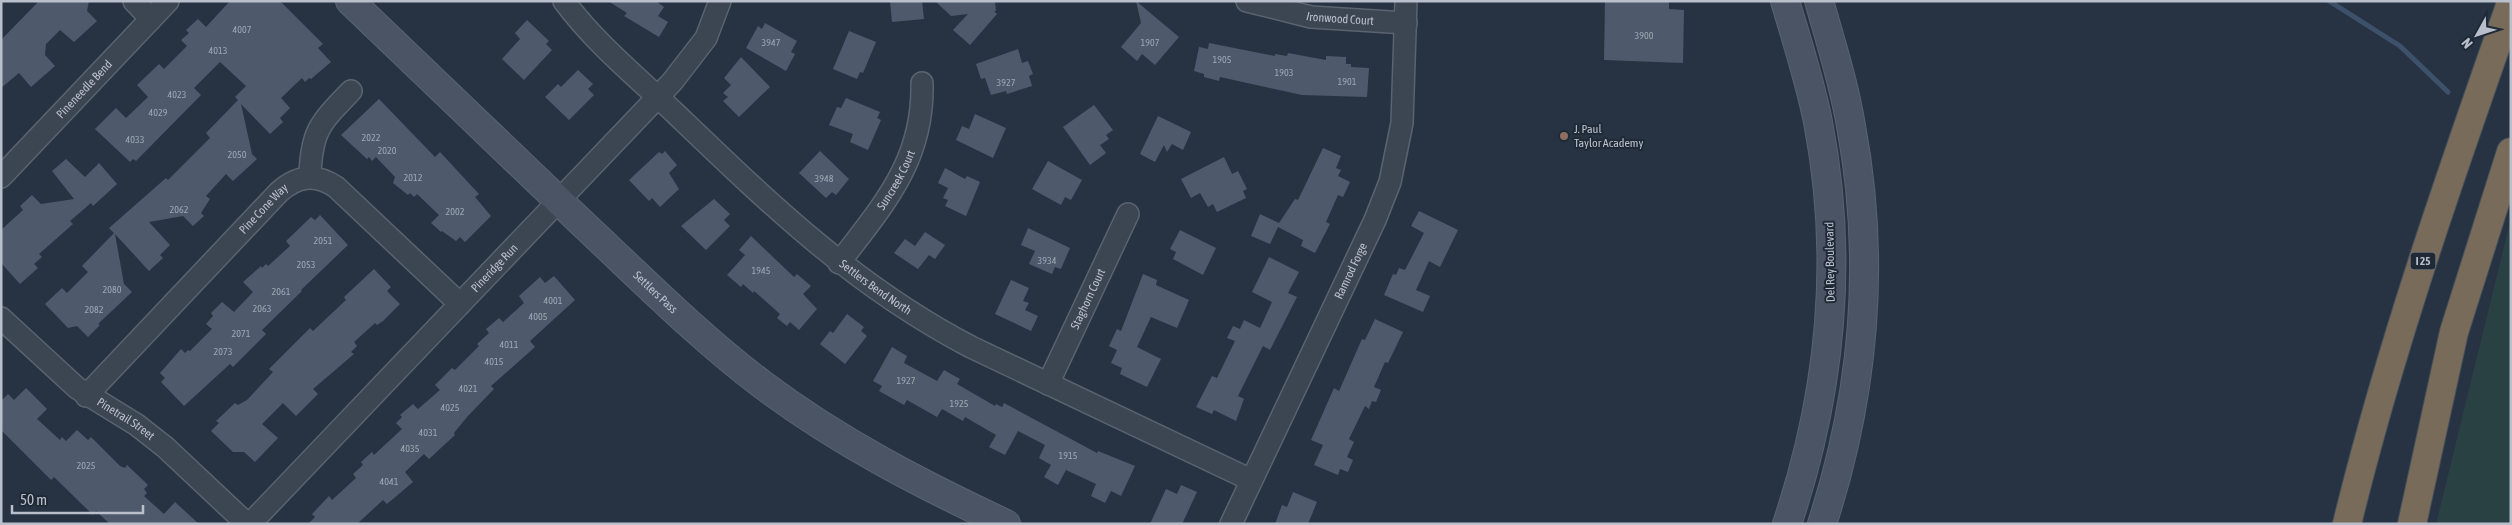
<svg xmlns="http://www.w3.org/2000/svg" width="2512" height="525" font-family="'Asap Condensed',sans-serif">
<style>
.green{fill:#294143}
.lines{fill:none;stroke-linecap:round;stroke-linejoin:round}
.stream{stroke:#3e516b;stroke-width:5}
.building{fill:#4e5a6b}
.street-casing{stroke:#5a636f;stroke-width:24}
.secondary-casing{stroke:#5a636f;stroke-width:30}
.highway-casing{stroke:#46505c;stroke-width:30}
.street{stroke:#3c4552;stroke-width:21}
.secondary{stroke:#4a5465;stroke-width:28}
.highway{stroke:#786b59;stroke-width:28}
.education-dot{fill:#8d6e63;stroke:#202a37;stroke-width:2}
.labels{text-anchor:middle;stroke-width:4;stroke-linejoin:round;paint-order:stroke}
.number-label{font-size:10px;fill:#9ea6b4}
.shield{fill:#202a37;stroke:#8b939f;stroke-width:1}
.shield-label{font-size:11px;font-weight:bold;fill:#b9c0cc}
.street-label{font-size:12px;fill:#b9c0cc;stroke:#202a37}
.poi-label{font-size:12px;fill:#b9c0cc;stroke:#202a37;text-anchor:start}
</style>
<rect width="100%" height="100%" fill="#273342"/>
<polygon class="green" points="2511,218 2511,524 2436,524"/>
<g class="lines">
<polyline class="stream" points="2329,1 2400,46 2448,92"/>
</g>
<g class="building">
<polygon points="39,1 89,1 87,11 97,21 74,42 60,30 46,44 45,55 55,66 31,87 19,73 1,88 1,40"/>
<polygon points="230,1 280,1 323,44 318,48 331,62 311,79 309,78 305,82 302,78 281,98 290,108 280,118 283,122 270,134 241,104 252,154 257,159 233,181 226,174 206,196 210,199 201,213 204,216 193,226 183,216 149,222 170,245 160,255 163,258 149,271 115,234 124,284 132,292 98,324 100,325 88,337 77,326 68,328 45,304 62,288 67,293 88,272 82,266 114,233 109,228 166,178 168,180 210,138 206,133 238,100 235,97 246,86 220,62 194,88 201,95 136,161 133,159 130,162 95,129 116,108 126,118 148,97 137,85 159,64 164,69 187,46 181,40 189,33 186,30 198,19 206,27"/>
<polygon points="608,1 656,1 664,7 658,16 668,22 659,37 624,16 627,13"/>
<polygon points="890,1 922,1 924,19 892,22"/>
<polygon points="935,1 995,1 996,11 994,11 997,14 970,45 953,30 968,14 951,16"/>
<polygon points="1136,1 1179,37 1155,65 1142,54 1137,61 1121,47 1141,23"/>
<polygon points="1605,1 1669,1 1669,9 1684,10 1683,63 1604,60"/>
<polygon points="527,20 549,41 546,44 552,50 524,80 502,59 520,39 515,33"/>
<polygon points="765,23 797,41 791,52 795,54 786,71 746,48 758,26 762,29"/>
<polygon points="849,31 876,42 863,73 860,72 857,79 833,69"/>
<polygon points="1209,43 1275,56 1275,54 1287,56 1288,53 1326,60 1326,56 1346,57 1346,64 1351,64 1351,67 1369,68 1367,97 1302,95 1220,77 1219,81 1204,77 1204,74 1194,71 1199,47 1208,49"/>
<polygon points="1018,49 1022,63 1028,61 1033,74 1029,76 1032,86 1007,94 1006,91 991,95 985,78 981,79 976,64"/>
<polygon points="741,57 770,87 739,117 723,101 728,97 723,93 731,85 724,78"/>
<polygon points="578,70 593,84 588,89 594,95 569,120 545,97 558,84 561,87"/>
<polygon points="846,98 880,112 877,118 881,120 868,150 850,142 853,134 829,125 837,107 841,108"/>
<polygon points="379,99 435,157 440,152 479,194 475,197 491,216 465,242 460,237 456,241 442,231 441,232 431,223 439,215 417,194 414,197 410,193 408,195 393,183 395,177 376,157 372,161 369,157 367,159 341,135"/>
<polygon points="1094,105 1113,130 1106,135 1109,139 1100,145 1106,153 1090,165 1063,127"/>
<polygon points="975,114 1006,128 993,158 956,140 962,126 969,129"/>
<polygon points="1158,116 1191,132 1183,150 1172,144 1167,152 1164,145 1155,162 1140,154"/>
<polygon points="1323,148 1341,156 1336,168 1341,170 1338,176 1350,182 1343,197 1338,195 1326,222 1330,224 1315,253 1301,246 1303,240 1278,227 1270,244 1251,236 1260,214 1279,223 1295,199 1298,200"/>
<polygon points="665,151 677,165 669,173 679,189 660,207 652,198 649,201 629,180 659,152 662,154"/>
<polygon points="820,151 849,179 836,195 832,192 826,198 799,173"/>
<polygon points="1224,157 1232,174 1238,171 1247,189 1243,191 1246,198 1217,212 1213,204 1208,207 1200,193 1191,198 1181,179"/>
<polygon points="66,159 85,177 99,163 117,184 93,206 91,203 70,221 73,224 39,254 42,257 34,264 38,268 20,284 1,263 1,230 23,210 20,206 32,195 41,204 74,199 52,171"/>
<polygon points="1048,161 1082,180 1071,200 1065,197 1061,205 1032,189"/>
<polygon points="945,168 965,179 967,176 980,182 966,216 945,206 948,200 943,198 948,188 938,183"/>
<polygon points="714,199 730,214 724,220 730,226 706,250 681,226"/>
<polygon points="1419,211 1458,230 1440,267 1429,261 1416,290 1430,296 1423,312 1384,295 1393,274 1396,275 1399,268 1405,270 1424,233 1411,226"/>
<polygon points="320,215 348,245 301,290 302,291 262,330 266,334 233,367 230,364 184,406 161,382 165,378 160,373 181,349 185,353 188,350 190,351 212,329 206,324 213,316 211,313 222,302 234,312 253,292 243,282 261,266 262,268 266,264 268,266 290,246 286,241 311,217 315,220"/>
<polygon points="1028,228 1070,248 1061,269 1055,267 1052,274 1029,264 1035,251 1021,245"/>
<polygon points="1180,230 1216,248 1203,275 1173,259 1176,252 1170,249"/>
<polygon points="925,232 945,245 935,259 929,255 918,269 894,253 905,239 915,246"/>
<polygon points="751,236 794,277 797,274 811,286 803,294 817,309 799,330 790,322 787,326 777,318 780,314 754,291 753,293 743,284 741,287 727,275 745,255 739,250"/>
<polygon points="1269,257 1299,272 1288,293 1297,297 1270,350 1263,346 1238,396 1244,399 1236,421 1214,410 1212,414 1196,407 1212,376 1217,378 1235,341 1227,338 1233,326 1240,329 1244,320 1260,328 1272,302 1252,292"/>
<polygon points="374,269 391,287 387,291 400,304 383,321 377,325 375,323 354,342 357,346 351,352 354,354 313,389 318,394 296,416 283,403 262,424 278,438 255,462 244,452 233,452 211,431 219,423 216,421 235,403 238,405 247,400 273,372 269,369 310,328 313,331 346,300 344,297"/>
<polygon points="1143,274 1157,280 1156,285 1189,300 1177,328 1151,317 1137,347 1161,359 1147,387 1120,374 1122,368 1111,363 1117,350 1109,346 1117,329 1121,331"/>
<polygon points="554,276 575,300 530,341 535,347 491,386 494,389 467,417 454,433 455,435 429,459 424,454 405,472 413,482 387,504 383,500 357,524 308,524 315,517 312,514 329,496 332,500 356,478 353,474 363,465 361,462 372,452 374,455 402,429 396,423 402,417 400,415 413,404 418,409 440,390 435,385 452,368 455,370 479,346 477,344 489,333 486,329 499,318 503,322 524,303 519,296 540,277 545,283"/>
<polygon points="1011,280 1029,288 1023,301 1029,303 1025,310 1038,316 1031,331 995,314"/>
<polygon points="847,314 864,327 861,331 867,336 845,364 820,344 830,331 833,333"/>
<polygon points="1375,319 1403,332 1388,363 1385,362 1374,387 1381,390 1376,402 1372,401 1369,409 1365,406 1349,439 1354,442 1347,457 1353,460 1348,472 1340,469 1338,475 1314,465 1323,445 1311,440 1334,388 1339,391 1362,339 1365,340"/>
<polygon points="892,347 907,356 904,363 937,381 944,370 960,379 957,384 995,406 996,404 1002,407 1004,403 1097,453 1098,451 1135,466 1121,496 1111,491 1105,503 1091,496 1096,484 1066,470 1058,485 1044,477 1051,465 1039,458 1045,445 1018,431 1005,455 989,447 996,435 965,417 963,421 942,409 937,417 907,400 904,405 879,391 882,386 873,381"/>
<polygon points="26,388 47,409 37,419 60,440 62,437 66,441 77,430 88,440 91,437 120,466 125,468 127,465 145,482 148,485 144,489 147,493 144,496 164,514 175,502 199,524 110,524 96,511 93,515 54,477 51,480 1,430 1,401 8,394 14,400"/>
<polygon points="1181,485 1197,492 1182,524 1150,524 1166,489 1177,494"/>
<polygon points="1293,492 1317,502 1308,524 1275,524 1282,505 1287,507"/>
</g>
<g class="lines">
<g class="street-casing">
<g id="street">
<polyline points="134,1 151,19"/>
<path id="s1" d="M564,1C595,43 638,78 676,114C770,204 854,286 971,347L1251,480"/>
<path id="s2" d="M1247,1L1311,17L1406,23"/>
<path id="s3" d="M1,177L168,1"/>
<path d="M310,177C311,131 320,123 351,91"/>
<path id="s4" d="M839,263C883,205 924,161 922,83"/>
<path id="s5" d="M1,318L77,388L137,425L165,447L247,524"/>
<path id="s6" d="M1048,384L1128,214"/>
<path id="s7" d="M86,396L279,192C297,176 315,173 336,187L460,304"/>
<path id="s8" d="M250,524L672,82L706,38L720,1"/>
<path id="s9" d="M1231,524L1375,220L1390,182L1402,123L1406,1"/>
</g>
</g>
<g class="secondary-casing">
<g id="secondary">
<path id="s10" d="M350,1C428,75 505,150 583,224C642,279 699,337 763,385C839,442 921,484 1006,524"/>
<path d="M1785,1C1797,41 1810,81 1818,122C1844,257 1831,393 1787,524"/>
<path d="M1819,1C1831,43 1844,84 1851,126C1876,260 1864,395 1822,524"/>
</g>
</g>
<g class="highway-casing">
<g id="highway">
<path d="M2347,524C2390,347 2451,174 2511,3"/>
<polyline points="2412,524 2454,332 2511,152"/>
</g>
</g>
<use href="#street" class="street"/>
<use href="#secondary" class="secondary"/>
<use href="#highway" class="highway"/>
</g>
<circle class="education-dot" cx="1564" cy="136" r="5"/>
<g class="labels">
<g class="number-label">
<text x="242" y="33">4007</text>
<text x="1644" y="39">3900</text>
<text x="771" y="46">3947</text>
<text x="1150" y="46">1907</text>
<text x="218" y="54">4013</text>
<text x="1222" y="63">1905</text>
<text x="1284" y="76">1903</text>
<text x="1347" y="85">1901</text>
<text x="1006" y="86">3927</text>
<text x="177" y="98">4023</text>
<text x="158" y="116">4029</text>
<text x="371" y="141">2022</text>
<text x="135" y="143">4033</text>
<text x="387" y="154">2020</text>
<text x="237" y="158">2050</text>
<text x="413" y="181">2012</text>
<text x="824" y="182">3948</text>
<text x="179" y="213">2062</text>
<text x="455" y="215">2002</text>
<text x="323" y="244">2051</text>
<text x="1047" y="264">3934</text>
<text x="306" y="268">2053</text>
<text x="761" y="274">1945</text>
<text x="112" y="293">2080</text>
<text x="281" y="295">2061</text>
<text x="553" y="304">4001</text>
<text x="262" y="312">2063</text>
<text x="94" y="313">2082</text>
<text x="538" y="320">4005</text>
<text x="241" y="337">2071</text>
<text x="509" y="348">4011</text>
<text x="223" y="355">2073</text>
<text x="494" y="365">4015</text>
<text x="906" y="384">1927</text>
<text x="468" y="392">4021</text>
<text x="959" y="407">1925</text>
<text x="450" y="411">4025</text>
<text x="428" y="436">4031</text>
<text x="410" y="452">4035</text>
<text x="1068" y="459">1915</text>
<text x="86" y="469">2025</text>
<text x="389" y="485">4041</text>
</g>
<rect class="shield" x="2410.5" y="252.5" width="25" height="17" rx="4"/>
<g class="shield-label">
<text x="2423" y="265">I 25</text>
</g>
<g class="street-label">
<text dy="4" stroke="none"><textPath href="#s2" startOffset="95">Ironwood Court</textPath></text>
<text dy="4" stroke="none"><textPath href="#s3" startOffset="121">Pineneedle Bend</textPath></text>
<text dy="4" stroke="none"><textPath href="#s4" startOffset="101">Suncreek Court</textPath></text>
<text dy="4" stroke="none"><textPath href="#s7" startOffset="258">Pine Cone Way</textPath></text>
<text transform="translate(1830 262) rotate(-91)" y="4">Del Rey Boulevard</text>
<text dy="4" stroke="none"><textPath href="#s8" startOffset="354">Pineridge Run</textPath></text>
<text dy="4" stroke="none"><textPath href="#s9" startOffset="280">Ramrod Forge</textPath></text>
<text dy="4" stroke="none"><textPath href="#s1" startOffset="424">Settlers Bend North</textPath></text>
<text dy="4" stroke="none"><textPath href="#s10" startOffset="422">Settlers Pass</textPath></text>
<text dy="4" stroke="none"><textPath href="#s6" startOffset="94">Staghorn Court</textPath></text>
<text dy="4" stroke="none"><textPath href="#s5" startOffset="161">Pinetrail Street</textPath></text>
</g>
<g class="poi-label">
<text x="1574" y="133">J. Paul<tspan x="1574" dy="14">Taylor Academy</tspan></text>
</g>
</g>
<rect width="2512" height="525" fill="none" stroke="#b9c0cc" stroke-width="5"/>
<g transform="translate(2477 35) rotate(230)" stroke="#202a37" stroke-width="4" paint-order="stroke">
<path d="M0-4L9 19L0 12L-9 19Z" fill="#b9c0cc"/>
<text y="-8" font-size="14" font-weight="bold" text-anchor="middle" fill="#b9c0cc">N</text>
</g>
<path d="M12 505v8h131v-8" fill="none" stroke="#b9c0cc" stroke-width="2.5"/>
<text x="20" y="505" font-size="15" fill="#b9c0cc" stroke="#202a37" stroke-width="4" paint-order="stroke">50 m</text>
</svg>
